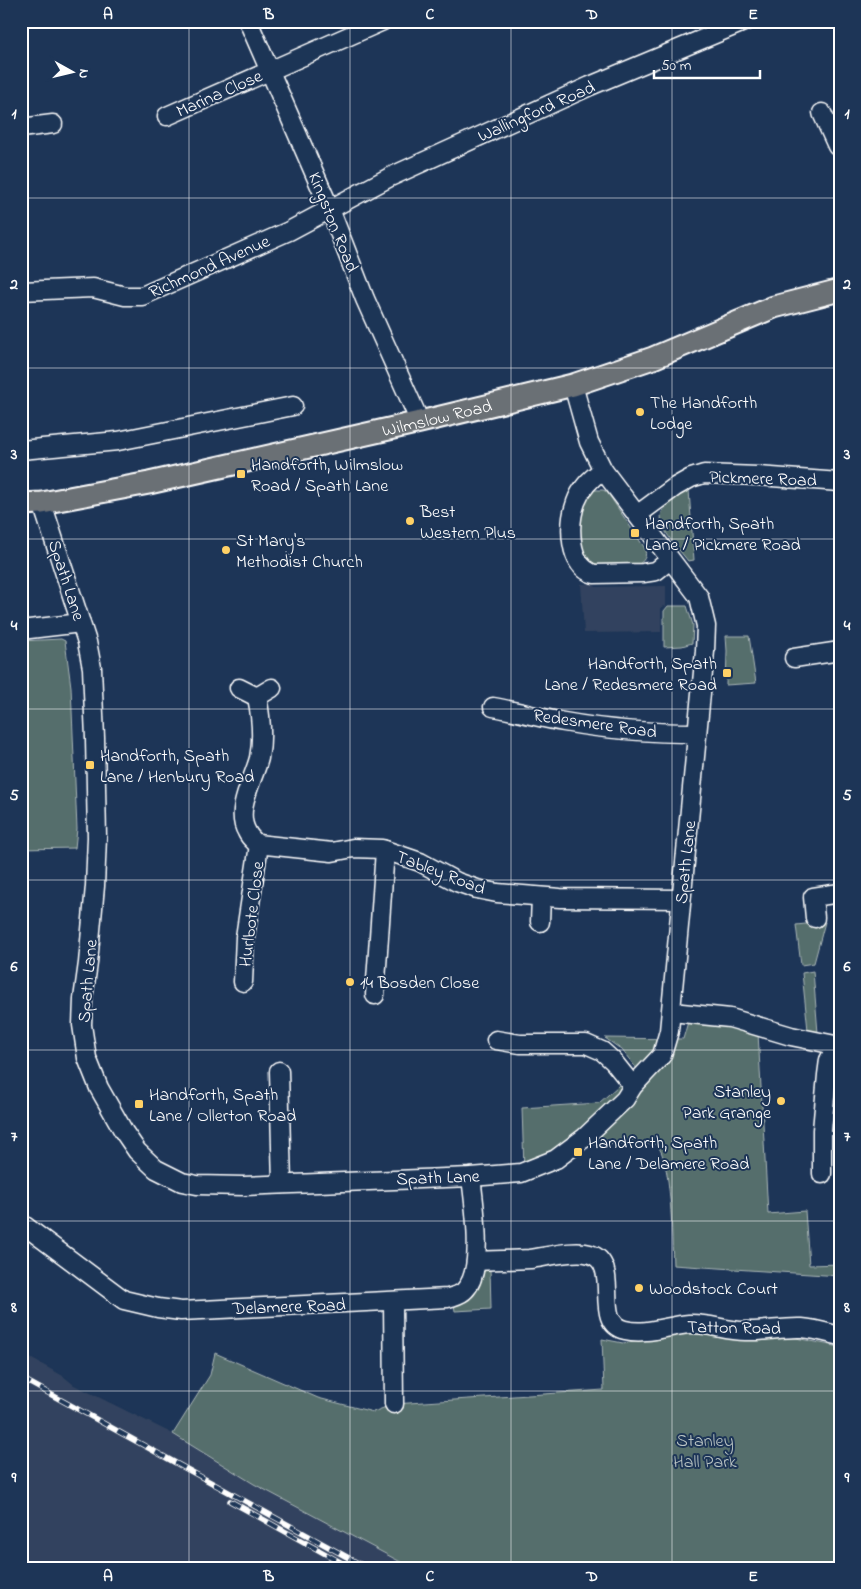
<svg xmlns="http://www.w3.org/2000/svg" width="861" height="1589" font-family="'Indie Flower',sans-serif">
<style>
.built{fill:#33435e}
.green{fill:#556e6c;stroke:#aab6b6}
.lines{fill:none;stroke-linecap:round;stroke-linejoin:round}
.minor-casing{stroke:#fff;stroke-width:21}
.major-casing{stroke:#fff;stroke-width:25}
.minor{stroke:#1d3557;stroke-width:18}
.major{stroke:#6b6f75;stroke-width:21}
.rail-casing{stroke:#fff;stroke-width:5.5}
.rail{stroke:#1d3557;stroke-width:4;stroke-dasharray:11;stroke-linecap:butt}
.grid{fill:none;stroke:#fff;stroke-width:1;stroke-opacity:0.55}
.poi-dot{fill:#ffd166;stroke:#1d3557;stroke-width:2}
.labels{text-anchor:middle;stroke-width:4;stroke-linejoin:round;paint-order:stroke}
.street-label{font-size:18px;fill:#fff;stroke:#1d3557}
.poi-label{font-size:18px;fill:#fff;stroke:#1d3557;text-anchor:start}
.park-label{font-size:18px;fill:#bbc5c4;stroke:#1d3557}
.neatline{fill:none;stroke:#fff;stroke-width:2}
.grid-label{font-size:16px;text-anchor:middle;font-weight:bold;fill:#fff}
</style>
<rect width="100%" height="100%" fill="#1d3557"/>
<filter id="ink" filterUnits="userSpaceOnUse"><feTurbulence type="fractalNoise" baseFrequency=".02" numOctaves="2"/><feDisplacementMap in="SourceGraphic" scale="10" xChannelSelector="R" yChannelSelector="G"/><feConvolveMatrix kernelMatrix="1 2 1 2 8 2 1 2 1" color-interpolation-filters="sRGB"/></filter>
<g filter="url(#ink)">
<g class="built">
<polygon points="581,584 593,584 596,587 666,586 666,606 661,607 661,632 584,633"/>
<polygon points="21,1353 63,1376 74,1385 173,1434 254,1484 412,1568 21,1568"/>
</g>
<g class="green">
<path d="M594,490H603L607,492L644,547C648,557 644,561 636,566C622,566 601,569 589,561C580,555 576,523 579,513C581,505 588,494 594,490Z"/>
<path d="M689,490L694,560L688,561C679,549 654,525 663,510C669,501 681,495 689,490Z"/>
<polygon points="668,606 687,606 693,625 692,643 682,646 664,647 664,611"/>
<polygon points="726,636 749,636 756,683 726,685 727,651"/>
<polygon points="61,639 65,641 71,687 77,829 75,848 21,849 21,641"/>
<polygon points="825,922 814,963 801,965 796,925"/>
<polygon points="813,971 818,1033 808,1030 802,973"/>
<path d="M690,1015L758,1033L768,1214L805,1211L809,1265L840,1264V1276L673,1265C672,1242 672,1157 656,1144L583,1143L524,1170L522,1108L599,1103L637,1069L622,1050L605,1038L683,1039Z"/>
<path d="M482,1268H490L491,1309L455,1311L454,1304C475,1299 479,1288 482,1268Z"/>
<polygon points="686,1332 796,1338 840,1347 840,1568 412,1568 254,1484 173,1434 210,1375 215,1353 318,1398 373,1412 394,1404 604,1390 602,1339 623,1343"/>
</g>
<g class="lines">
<g class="minor-casing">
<g id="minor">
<polyline points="248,21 330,209 365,299 420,422"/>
<polyline points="822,113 837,146 840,148"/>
<polyline points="167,116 383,21"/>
<polyline points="21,128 53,124"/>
<polyline points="21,291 93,288 125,296 142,296 289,231 390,177 590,86 746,21"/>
<polyline points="21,450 118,441 293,406"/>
<path d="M603,470C591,478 581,488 576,502C568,524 568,566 594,574L643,573L656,571L670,560"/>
<polyline points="42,503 87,642 92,668 95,738 97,837 95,886 88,963 83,999 82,1025 87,1058 99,1088 124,1132 137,1151 156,1169 182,1182 197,1185 244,1186 471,1177 521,1173 556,1159 584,1138 625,1099 633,1086 662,1055 669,1031 705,651 706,626 699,597 603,470 589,442 573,385"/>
<polyline points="637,515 675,487 691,478 704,474 758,476 840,482"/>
<polyline points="21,630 81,623"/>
<polyline points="794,658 840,651"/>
<polyline points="239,688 257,697 272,688"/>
<path d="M257,697C261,717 263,738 259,758C254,779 234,810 247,832C249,837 254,841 257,844L332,852L353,848L382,849L420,862L457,882L477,889L497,893L560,898L681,899"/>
<path d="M493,707C517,711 540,718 564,722C608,730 653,733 697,733"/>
<polyline points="815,918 813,897 840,893"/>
<polyline points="540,922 541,897"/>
<polyline points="243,982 245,937 259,845"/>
<polyline points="375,995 385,850"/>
<polyline points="672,1012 730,1018 791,1036 840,1046"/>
<polyline points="496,1040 520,1044 586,1044 602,1051 613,1061 633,1086"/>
<polyline points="279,1071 282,1184"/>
<polyline points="822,1174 822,1130 827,1075 829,1060 837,1046"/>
<path d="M21,1223L124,1300L158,1308L181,1311L448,1298C454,1296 461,1295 465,1290C485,1270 474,1204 471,1177"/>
<path d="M476,1261C494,1260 512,1260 530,1259C546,1257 575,1249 590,1254C623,1264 591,1323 625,1330C646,1335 667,1326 689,1324C708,1323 726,1331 745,1331C764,1332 783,1327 802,1328C815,1329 828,1333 840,1336"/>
<polyline points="393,1302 394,1404"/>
</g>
</g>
<g class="major-casing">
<g id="major">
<path id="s1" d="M21,504L42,503L149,483L420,422L573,385L653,358L774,307L840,290"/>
</g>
</g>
<use href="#minor" class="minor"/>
<use href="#major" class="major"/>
<g class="rail-casing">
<g id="rail">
<polyline points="21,1378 367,1568"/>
<polyline points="230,1501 351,1568"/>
</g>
</g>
<use href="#rail" class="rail"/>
</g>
</g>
<path class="grid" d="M189,21V1568M350,21V1568M511,21V1568M672,21V1568M21,198H840M21,368H840M21,539H840M21,709H840M21,880H840M21,1050H840M21,1221H840M21,1391H840"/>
<g class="poi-dot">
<circle cx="640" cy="412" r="5"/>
<rect x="236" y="469" width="10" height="10" rx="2.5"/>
<circle cx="410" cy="521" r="5"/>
<rect x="630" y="528" width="10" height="10" rx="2.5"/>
<circle cx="226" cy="550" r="5"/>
<rect x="722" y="668" width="10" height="10" rx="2.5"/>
<rect x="85" y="760" width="10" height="10" rx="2.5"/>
<circle cx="350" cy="982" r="5"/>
<circle cx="781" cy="1101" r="5"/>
<rect x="134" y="1099" width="10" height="10" rx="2.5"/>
<rect x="573" y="1147" width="10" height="10" rx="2.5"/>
<circle cx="639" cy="1288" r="5"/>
</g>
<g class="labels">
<g class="street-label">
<text transform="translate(219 93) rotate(-24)" y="6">Marina Close</text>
<text transform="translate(536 111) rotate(-24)" y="6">Wallingford Road</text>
<text transform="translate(334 222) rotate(68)" y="6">Kingston Road</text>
<text transform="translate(209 266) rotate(-24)" y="6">Richmond Avenue</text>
<text dy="6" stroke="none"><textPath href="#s1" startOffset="425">Wilmslow Road</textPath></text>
<text transform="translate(763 478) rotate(2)" y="6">Pickmere Road</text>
<text transform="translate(67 580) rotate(72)" y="6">Spath Lane</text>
<text transform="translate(595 723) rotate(8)" y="6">Redesmere Road</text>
<text transform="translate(685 862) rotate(-84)" y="6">Spath Lane</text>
<text transform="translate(441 872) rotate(21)" y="6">Tabley Road</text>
<text transform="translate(251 914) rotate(-83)" y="6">Hurlbote Close</text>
<text transform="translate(87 981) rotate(-85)" y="6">Spath Lane</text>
<text transform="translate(438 1177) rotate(-2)" y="6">Spath Lane</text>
<text transform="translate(289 1306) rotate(-2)" y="6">Delamere Road</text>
<text transform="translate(734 1327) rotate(1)" y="6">Tatton Road</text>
</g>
<g class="poi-label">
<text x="650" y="408">The Handforth<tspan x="650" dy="21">Lodge</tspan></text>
<text x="251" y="470">Handforth, Wilmslow<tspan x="251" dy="21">Road / Spath Lane</tspan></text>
<text x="420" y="517">Best<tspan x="420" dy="21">Western Plus</tspan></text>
<text x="645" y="529">Handforth, Spath<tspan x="645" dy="21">Lane / Pickmere Road</tspan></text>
<text x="236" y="546">St Mary's<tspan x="236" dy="21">Methodist Church</tspan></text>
<text x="717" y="669" text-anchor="end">Handforth, Spath<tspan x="717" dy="21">Lane / Redesmere Road</tspan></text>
<text x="100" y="761">Handforth, Spath<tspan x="100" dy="21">Lane / Henbury Road</tspan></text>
<text x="360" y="988">14 Bosden Close</text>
<text x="771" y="1097" text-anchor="end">Stanley<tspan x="771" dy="21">Park Grange</tspan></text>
<text x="149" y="1100">Handforth, Spath<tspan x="149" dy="21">Lane / Ollerton Road</tspan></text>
<text x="588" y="1148">Handforth, Spath<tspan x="588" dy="21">Lane / Delamere Road</tspan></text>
<text x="649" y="1294">Woodstock Court</text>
</g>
<g class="park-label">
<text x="705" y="1446">Stanley<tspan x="705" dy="21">Hall Park</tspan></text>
</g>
</g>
<rect width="861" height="1589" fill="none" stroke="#1d3557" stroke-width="55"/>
<g transform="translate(72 72) rotate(98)" stroke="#1d3557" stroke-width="4" paint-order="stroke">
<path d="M0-4L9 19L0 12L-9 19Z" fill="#ffffff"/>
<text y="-8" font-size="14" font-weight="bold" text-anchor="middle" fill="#ffffff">N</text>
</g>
<path d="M654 70v8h106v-8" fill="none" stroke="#ffffff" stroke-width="2.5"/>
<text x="661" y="70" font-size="15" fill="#ffffff" stroke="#1d3557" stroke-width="4" paint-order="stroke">50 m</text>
<rect x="28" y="28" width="806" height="1534" class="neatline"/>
<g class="grid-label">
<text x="108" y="19">A</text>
<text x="269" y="19">B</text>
<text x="430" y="19">C</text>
<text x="592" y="19">D</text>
<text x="753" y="19">E</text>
<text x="14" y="118">1</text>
<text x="847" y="118">1</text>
<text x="14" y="289">2</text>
<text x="847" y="289">2</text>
<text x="14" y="459">3</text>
<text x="847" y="459">3</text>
<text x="14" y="630">4</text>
<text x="847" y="630">4</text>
<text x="14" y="800">5</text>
<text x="847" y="800">5</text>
<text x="14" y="971">6</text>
<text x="847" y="971">6</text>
<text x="14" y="1141">7</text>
<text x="847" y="1141">7</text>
<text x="14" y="1312">8</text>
<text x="847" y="1312">8</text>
<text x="14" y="1482">9</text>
<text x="847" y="1482">9</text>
<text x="108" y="1581">A</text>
<text x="269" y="1581">B</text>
<text x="430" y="1581">C</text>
<text x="592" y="1581">D</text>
<text x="753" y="1581">E</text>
</g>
</svg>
